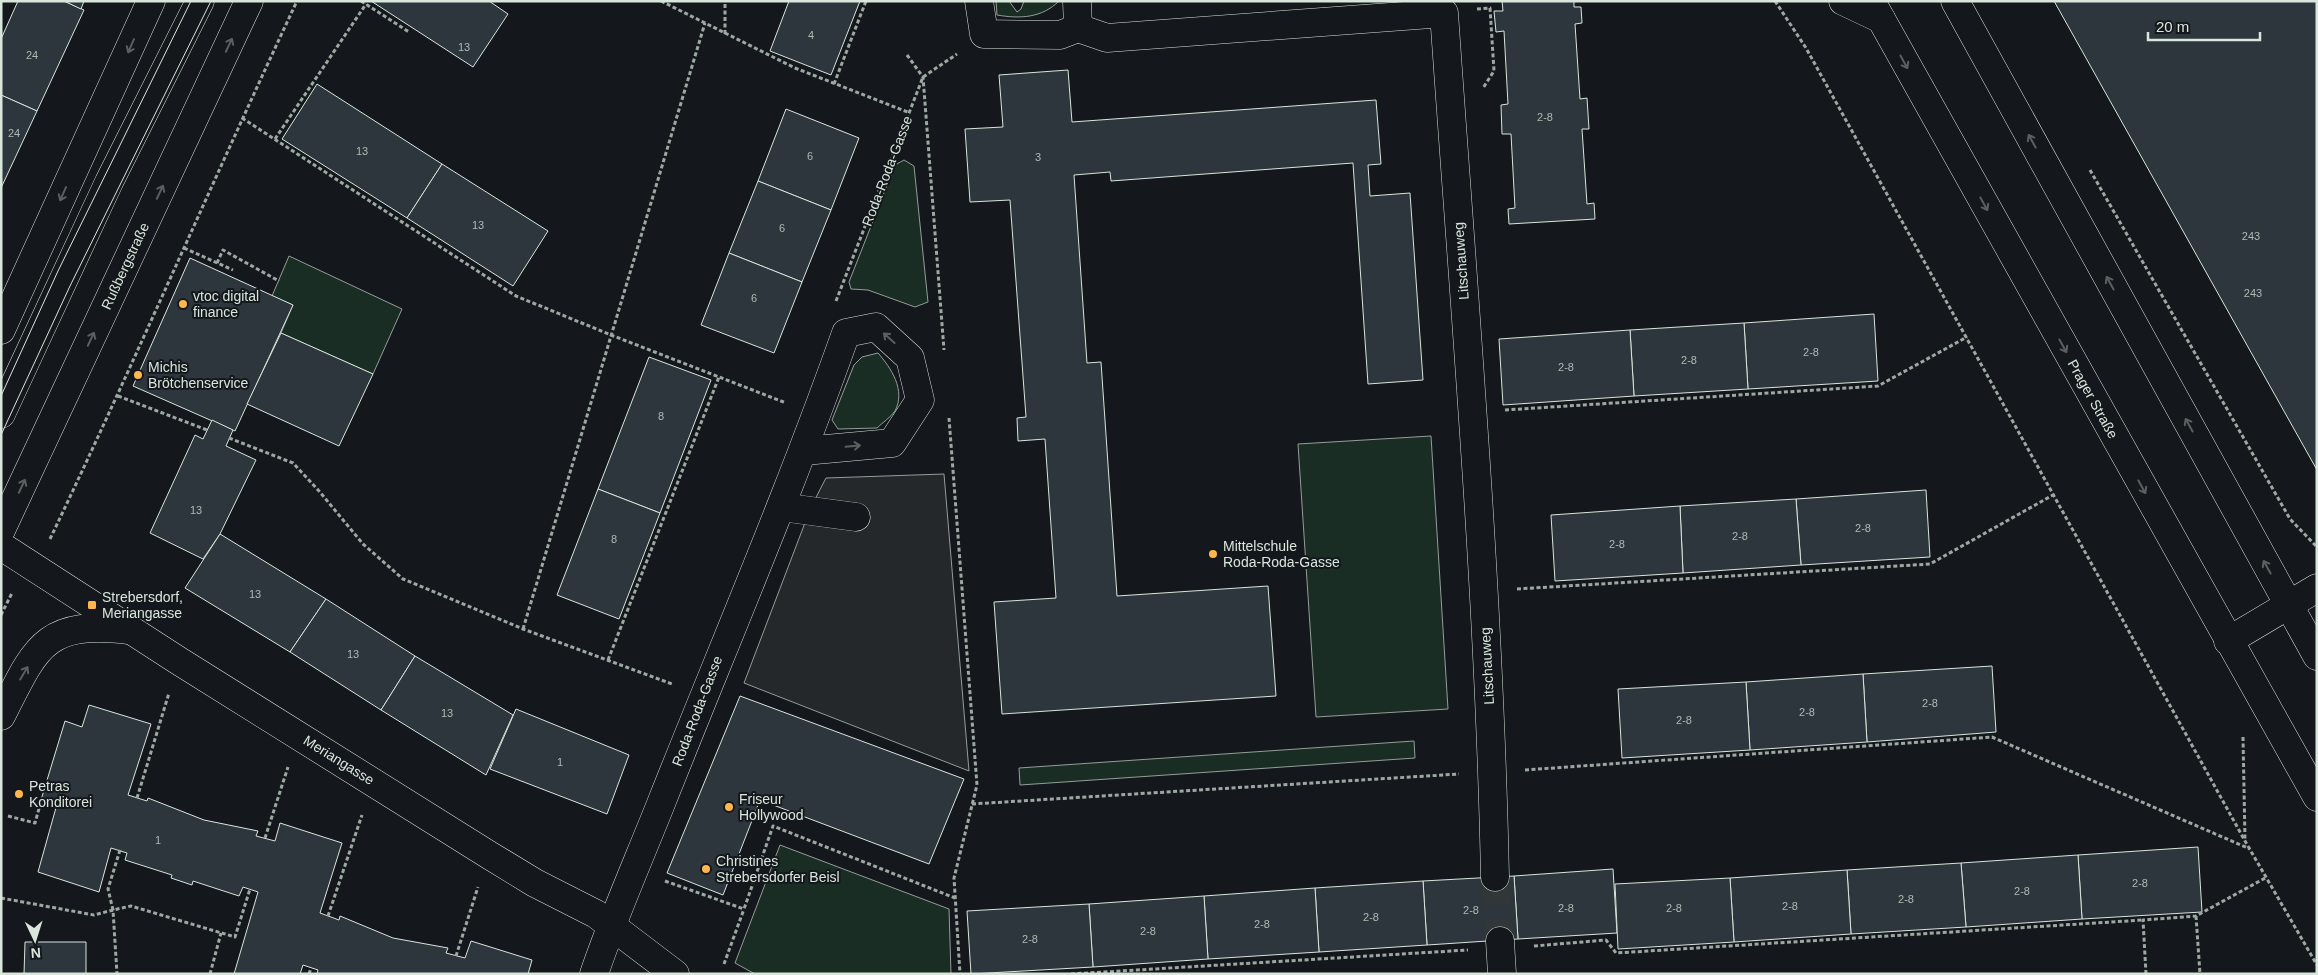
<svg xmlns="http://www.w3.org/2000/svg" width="2318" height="975" font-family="Arial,sans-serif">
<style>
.green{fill:#1a2d24;stroke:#939e99}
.parking{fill:#24282b;stroke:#939e99}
.building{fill:#2c363c;stroke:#d8e6dc}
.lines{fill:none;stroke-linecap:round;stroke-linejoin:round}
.minor-tunnel{stroke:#313739;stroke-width:28;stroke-dasharray:28 14;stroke-linecap:butt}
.minor-casing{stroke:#d8e6dc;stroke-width:29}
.major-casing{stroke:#d8e6dc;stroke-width:29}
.path{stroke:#9da8a2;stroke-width:3;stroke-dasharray:4 2.5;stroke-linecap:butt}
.minor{stroke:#14181c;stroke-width:28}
.major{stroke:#14181c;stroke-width:28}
.tram{stroke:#d8e6dc;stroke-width:1}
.oneway{stroke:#59605f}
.poi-dot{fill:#ffb74d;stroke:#14181c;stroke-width:2}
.labels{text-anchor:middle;stroke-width:4;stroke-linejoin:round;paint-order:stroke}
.number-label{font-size:11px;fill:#adbab4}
.street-label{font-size:14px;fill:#d8e6dc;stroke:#14181c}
.poi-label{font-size:14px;fill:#d8e6dc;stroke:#14181c;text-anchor:start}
</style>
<rect width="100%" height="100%" fill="#14181c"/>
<g class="green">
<path d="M996,1H1009L1017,12L1021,9L1024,1H1059C1042,18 1020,19 997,15Z"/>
<polygon points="904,160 914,166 928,302 915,307 868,290 851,289 849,282 895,165"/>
<polygon points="289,256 402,309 373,374 281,333 293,305 272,296"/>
<path d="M878,353C891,368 906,390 895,411C891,417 882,423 877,428L838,429L832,420L854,365L862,357Z"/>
<polygon points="1431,436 1448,709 1316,717 1298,444"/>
<polygon points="1414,741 1415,758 1020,785 1019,768"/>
<polygon points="780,845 949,909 951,974 755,974 735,963"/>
</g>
<polygon class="parking" points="944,474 969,771 744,683 811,507 826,478"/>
<g class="building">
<polygon points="18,1 64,1 84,10 37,111 1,95 1,39"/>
<polygon points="64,1 84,1 81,9"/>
<polygon points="371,1 489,1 508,14 473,67"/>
<polygon points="789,1 860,1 831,75 770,51"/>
<polygon points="1502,1 1574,1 1574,7 1581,7 1582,23 1575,24 1580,99 1587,98 1589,129 1582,129 1587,204 1594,203 1595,219 1509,224 1508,209 1515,208 1511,134 1502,134 1501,105 1508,104 1504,31 1496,32 1494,11 1503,11"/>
<polygon points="2054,1 2317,1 2317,470"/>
<polygon points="1068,70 1072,122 1376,100 1381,164 1368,165 1370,196 1410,193 1423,380 1368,384 1353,163 1111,181 1110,172 1074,175 1087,363 1101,362 1117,596 1268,586 1276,696 1002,714 994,602 1056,598 1045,439 1018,441 1017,418 1026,417 1010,200 970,202 965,129 1003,127 999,75"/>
<polygon points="317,84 442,164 407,218 282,139"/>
<polygon points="1,95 37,111 1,188"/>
<polygon points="786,109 859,138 831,210 758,181"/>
<polygon points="442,164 548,231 513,286 407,218"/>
<polygon points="758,181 831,210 802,282 729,253"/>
<polygon points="729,253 802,282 774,353 701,325"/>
<polygon points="190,258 293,305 235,431 133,386"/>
<polygon points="1874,314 1878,381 1748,389 1744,323"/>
<polygon points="1744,323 1748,389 1634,396 1630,330"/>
<polygon points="1630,330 1634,396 1503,405 1499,339"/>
<polygon points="281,333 373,374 339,446 247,404"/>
<polygon points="649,357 711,380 660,513 598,489"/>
<polygon points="212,420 233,430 226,446 256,460 220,534 203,559 150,533 195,435 203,439"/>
<polygon points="598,489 660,513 619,619 557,595"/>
<polygon points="1926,490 1930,557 1801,565 1796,499"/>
<polygon points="1796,499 1801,565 1683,573 1680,506"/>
<polygon points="1680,506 1683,573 1555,581 1551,515"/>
<polygon points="220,534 326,599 290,652 185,588"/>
<polygon points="326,599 415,656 381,710 290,652"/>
<polygon points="415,656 513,715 486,775 381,710"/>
<polygon points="1992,666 1996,732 1867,742 1863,674"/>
<polygon points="1863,674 1867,742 1750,750 1746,682"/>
<polygon points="1746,682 1750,750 1622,758 1618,689"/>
<polygon points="740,696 964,779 929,864 760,800 723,895 667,873"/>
<polygon points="89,705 151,724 128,795 147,801 148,798 204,820 258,831 256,836 275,841 280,823 342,843 320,913 339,920 340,916 393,938 448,948 446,953 465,958 471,941 532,960 528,974 317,974 318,970 303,965 300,974 234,974 258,892 243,887 239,896 193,881 192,885 171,878 172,875 125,860 127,853 111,848 99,892 38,872 57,804 41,800 65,721 82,727"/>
<polygon points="516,709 629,755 607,814 490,769"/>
<polygon points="2198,847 2202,912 2082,919 2078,855"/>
<polygon points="2078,855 2082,919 1966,927 1961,863"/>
<polygon points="1961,863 1966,927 1851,934 1847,870"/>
<polygon points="1613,869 1617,933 1518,939 1514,876"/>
<polygon points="1847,870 1851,934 1734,942 1730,878"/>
<polygon points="1514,876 1518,939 1427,945 1423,881"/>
<polygon points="1730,878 1734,942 1618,949 1615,884"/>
<polygon points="1423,881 1427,945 1319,952 1315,888"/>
<polygon points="1315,888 1319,952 1208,959 1204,896"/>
<polygon points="1204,896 1208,959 1093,967 1089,904"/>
<polygon points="1089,904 1093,967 971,974 967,911"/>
<polygon points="25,942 86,942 86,974 24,974"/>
</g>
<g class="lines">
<polyline class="minor-tunnel" points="1495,877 1500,941"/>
<g class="minor-casing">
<g id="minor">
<polyline points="979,1 984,34 1060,35 1078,28"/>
<polyline points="1077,1 1078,28"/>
<polyline points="1843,1 1881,19"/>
<path d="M1078,28L1107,38L1444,13C1464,301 1489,589 1495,877"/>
<polyline points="1,330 151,1"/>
<polyline points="1,414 109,182 200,1"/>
<polyline points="781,507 856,517"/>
<polyline points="1,530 249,1"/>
<polyline points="1,546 179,661 489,855 535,883 596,914 675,974"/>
<polyline points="2228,641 2317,588"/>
<path d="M1,716C36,647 44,620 129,630"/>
<polyline points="1500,941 1502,974"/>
<path d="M594,974C614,915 639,859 662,801C724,645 790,491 846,333L876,327L910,358L920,400L892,443L804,451"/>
</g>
</g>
<g class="major-casing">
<g id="major">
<polyline points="1871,1 2317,797"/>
<polyline points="1955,1 2317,656"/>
</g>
</g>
<g class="path">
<polyline points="361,1 409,32"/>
<polyline points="661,1 795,68 910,113"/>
<polyline points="1775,1 1806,48 2245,841 2317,965"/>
<polyline points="1477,9 1490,8 1494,71 1483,88"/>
<polyline points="725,34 725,1"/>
<polyline points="907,55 923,77 944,350"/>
<polyline points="834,84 866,1"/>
<polyline points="242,118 516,296 611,335 786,403"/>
<polyline points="275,139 366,4"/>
<polyline points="2090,170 2290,519 2317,547"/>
<polyline points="184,248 233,270"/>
<polyline points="217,263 223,250 279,281"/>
<polyline points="836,301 923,77 957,54"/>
<polyline points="118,396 207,430"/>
<polyline points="1505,410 1878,386 1967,337"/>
<polyline points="949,418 977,785 954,878 960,974"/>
<polyline points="229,438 293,463 319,491 363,544 403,579 523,629 672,684"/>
<path d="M50,539C135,361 213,180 297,1"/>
<polyline points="1517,589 1930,564 2053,495"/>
<polyline points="1,615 12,593"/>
<polyline points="523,629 705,23"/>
<polyline points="608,660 719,377"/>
<polyline points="2243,737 2245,840"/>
<polyline points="1525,770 1992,737 2250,849"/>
<polyline points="137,798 169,693"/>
<polyline points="972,804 1459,774"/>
<polyline points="8,816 35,823 40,805"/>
<polyline points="265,838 288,767"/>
<polyline points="120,850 108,889 113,910 131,906 235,937 250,889"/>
<polyline points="665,881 744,909 773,826 955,898"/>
<polyline points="1,898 94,915 113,910 117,974"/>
<polyline points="328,916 362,815"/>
<polyline points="2196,916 2200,974"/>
<polyline points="1534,946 1606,940 1616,953 2143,920"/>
<polyline points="456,956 478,887"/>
<polyline points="724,964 744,909"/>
<polyline points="210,974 221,933"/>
<polyline points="309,974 311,968"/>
<polyline points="1071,974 1468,950"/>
<polyline points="2146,974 2143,920 2196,916 2267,877"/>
</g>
<use href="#minor" class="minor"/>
<use href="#major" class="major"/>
<g class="tram">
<polyline points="1,396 58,271 191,1"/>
<polyline points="1,435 70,286 211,1"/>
</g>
</g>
<defs><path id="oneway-shaft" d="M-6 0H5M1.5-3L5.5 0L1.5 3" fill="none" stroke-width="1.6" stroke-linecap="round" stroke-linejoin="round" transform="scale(1.25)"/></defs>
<g class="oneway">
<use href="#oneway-shaft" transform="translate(229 45) rotate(-65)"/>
<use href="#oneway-shaft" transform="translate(131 46) rotate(114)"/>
<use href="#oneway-shaft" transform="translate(1904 62) rotate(61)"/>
<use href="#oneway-shaft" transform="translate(2032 141) rotate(-119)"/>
<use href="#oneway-shaft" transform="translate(160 192) rotate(-65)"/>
<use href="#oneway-shaft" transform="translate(63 194) rotate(114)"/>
<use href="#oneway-shaft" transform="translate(1984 204) rotate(61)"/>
<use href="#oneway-shaft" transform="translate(2110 283) rotate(-119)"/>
<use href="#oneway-shaft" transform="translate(889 338) rotate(-138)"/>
<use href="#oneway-shaft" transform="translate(91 339) rotate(-65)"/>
<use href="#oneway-shaft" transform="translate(2063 346) rotate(61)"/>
<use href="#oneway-shaft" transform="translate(2189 425) rotate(-119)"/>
<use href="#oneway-shaft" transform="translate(853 446) rotate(-5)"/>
<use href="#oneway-shaft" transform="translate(22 486) rotate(-65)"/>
<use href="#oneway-shaft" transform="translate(2142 487) rotate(61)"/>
<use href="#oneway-shaft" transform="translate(2267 567) rotate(-119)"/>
<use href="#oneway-shaft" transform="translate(24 673) rotate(-59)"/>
</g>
<g class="poi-dot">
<circle cx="183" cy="304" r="5"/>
<circle cx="138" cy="375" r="5"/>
<circle cx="1213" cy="554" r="5"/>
<rect x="87" y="600" width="10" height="10" rx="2.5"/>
<circle cx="19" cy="794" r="5"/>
<circle cx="729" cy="807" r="5"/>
<circle cx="706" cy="869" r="5"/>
</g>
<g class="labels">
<g class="number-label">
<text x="811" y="39">4</text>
<text x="464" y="51">13</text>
<text x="32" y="59">24</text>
<text x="1545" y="121">2-8</text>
<text x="14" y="137">24</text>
<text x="362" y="155">13</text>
<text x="810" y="160">6</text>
<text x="1038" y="161">3</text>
<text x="478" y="229">13</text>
<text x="782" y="232">6</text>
<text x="2251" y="240">243</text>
<text x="2253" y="297">243</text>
<text x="754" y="302">6</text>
<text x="1811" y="356">2-8</text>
<text x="1689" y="364">2-8</text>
<text x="1566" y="371">2-8</text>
<text x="661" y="420">8</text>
<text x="196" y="514">13</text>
<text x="1863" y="532">2-8</text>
<text x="1740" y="540">2-8</text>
<text x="614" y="543">8</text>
<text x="1617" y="548">2-8</text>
<text x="255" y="598">13</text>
<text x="353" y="658">13</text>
<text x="1930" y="707">2-8</text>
<text x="1807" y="716">2-8</text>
<text x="447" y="717">13</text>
<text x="1684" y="724">2-8</text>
<text x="560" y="766">1</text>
<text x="158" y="844">1</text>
<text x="2140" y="887">2-8</text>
<text x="2022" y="895">2-8</text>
<text x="1906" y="903">2-8</text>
<text x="1790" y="910">2-8</text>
<text x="1566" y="912">2-8</text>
<text x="1674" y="912">2-8</text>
<text x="1471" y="914">2-8</text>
<text x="1371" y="921">2-8</text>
<text x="1262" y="928">2-8</text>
<text x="1148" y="935">2-8</text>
<text x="1030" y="943">2-8</text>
</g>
<g class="street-label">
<text transform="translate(887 171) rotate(-69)" y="5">Roda-Roda-Gasse</text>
<text transform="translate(1461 261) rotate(-94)" y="5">Litschauweg</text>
<text transform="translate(125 266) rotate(-65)" y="5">Rußbergstraße</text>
<text transform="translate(2093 399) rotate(61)" y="5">Prager Straße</text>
<text transform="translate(1487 666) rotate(-93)" y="5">Litschauweg</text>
<text transform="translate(697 711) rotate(-69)" y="5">Roda-Roda-Gasse</text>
<text transform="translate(339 760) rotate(32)" y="5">Meriangasse</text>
</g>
<g class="poi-label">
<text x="193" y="301">vtoc digital<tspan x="193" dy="16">finance</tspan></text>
<text x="148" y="372">Michis<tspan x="148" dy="16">Brötchenservice</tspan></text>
<text x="1223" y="551">Mittelschule<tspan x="1223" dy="16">Roda-Roda-Gasse</tspan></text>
<text x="102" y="602">Strebersdorf,<tspan x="102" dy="16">Meriangasse</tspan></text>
<text x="29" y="791">Petras<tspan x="29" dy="16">Konditorei</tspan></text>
<text x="739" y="804">Friseur<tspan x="739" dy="16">Hollywood</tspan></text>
<text x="716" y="866">Christines<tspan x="716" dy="16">Strebersdorfer Beisl</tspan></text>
</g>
</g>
<rect width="2318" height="975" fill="none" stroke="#d8e6dc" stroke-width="5"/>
<g transform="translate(35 940) rotate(176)" stroke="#14181c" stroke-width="4" paint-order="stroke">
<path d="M0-4L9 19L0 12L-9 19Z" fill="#d8e6dc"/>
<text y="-8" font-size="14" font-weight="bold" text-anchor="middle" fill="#d8e6dc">N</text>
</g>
<path d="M2148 32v8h112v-8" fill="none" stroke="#d8e6dc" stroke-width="2.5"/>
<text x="2156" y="32" font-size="15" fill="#d8e6dc" stroke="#14181c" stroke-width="4" paint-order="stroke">20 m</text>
</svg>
